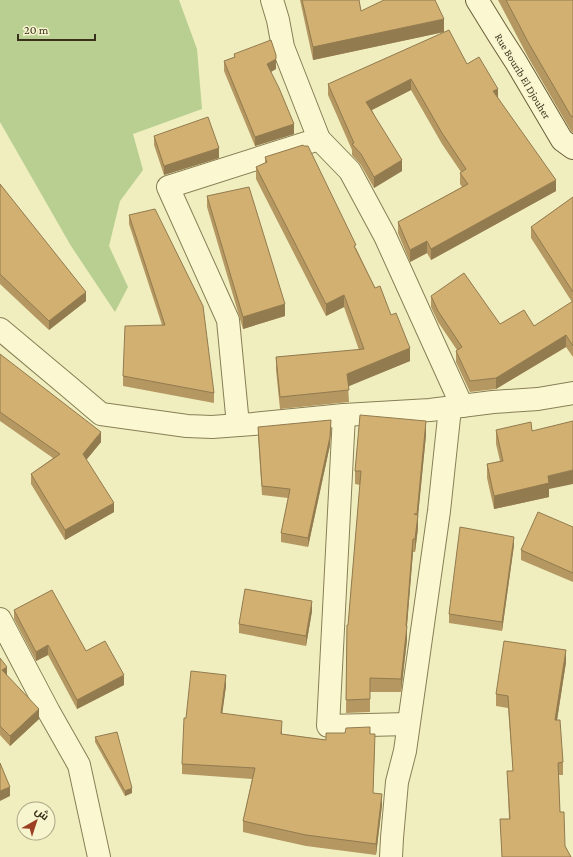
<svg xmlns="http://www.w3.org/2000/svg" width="573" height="857" font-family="'Crimson Pro',Cairo,serif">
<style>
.green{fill:#b8cf91}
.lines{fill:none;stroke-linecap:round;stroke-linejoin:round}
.minor-casing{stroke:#897e56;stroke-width:24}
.secondary-casing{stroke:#6b5e39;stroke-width:24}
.minor{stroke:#fbf8d1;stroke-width:22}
.secondary{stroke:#fbf8d1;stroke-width:22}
.wall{fill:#b49761}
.shaded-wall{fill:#927b4f}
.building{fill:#d1b071;stroke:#927b4f}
.labels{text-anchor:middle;stroke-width:3.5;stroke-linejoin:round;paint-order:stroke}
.street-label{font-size:11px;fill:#38301b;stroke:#f7f5ce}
</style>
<rect width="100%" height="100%" fill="#f0eebe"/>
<polygon class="green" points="0,0 179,0 197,49 202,109 133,134 143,170 120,201 109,246 128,287 115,312 71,246 0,122"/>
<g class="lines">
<g class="minor-casing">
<g id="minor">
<polyline points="272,0 278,20 283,47 319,139 350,171 385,236 462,406"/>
<polyline points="0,329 68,386 101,414 187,426 212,427 253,424 344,415 430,410 493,402 538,399 573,393"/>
<polyline points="344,415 328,726 408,724"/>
<polyline points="238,425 228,320 168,187 319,139"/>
<polyline points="0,619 49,712 79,765 99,857"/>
<polyline points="391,857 392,838 397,782 405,751 439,511 450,408"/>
</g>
</g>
<g class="secondary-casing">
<polyline id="secondary" points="477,0 498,34 516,62 562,140 573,148"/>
</g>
<use href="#minor" class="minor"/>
<use href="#secondary" class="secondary"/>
</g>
<g class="wall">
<polygon points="300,0 359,0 361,11 444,32 313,60"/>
<polygon points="498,0 573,0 573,133 571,131 528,57"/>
<polygon points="234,54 276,69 271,72 294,134 255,146 224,71 224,61 234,57"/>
<polygon points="467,64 498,98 556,191 431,260 427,253 410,262 398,233 398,222 462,187 460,184 460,173 461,172 442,144 411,90 372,110 402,171 374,188 361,165 352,155 352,150 328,95 328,84"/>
<polygon points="154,136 219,158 164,175 154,145"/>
<polygon points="265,157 356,248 375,288 391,315 410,361 348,386 349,402 280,409 276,370 276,357 359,350 344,307 326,316 256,179 256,167 265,163"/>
<polygon points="0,184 86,301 49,330 0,284"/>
<polygon points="207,196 285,316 243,329 207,207"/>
<polygon points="573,197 573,357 566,347 496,389 470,392 456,362 456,351 457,350 438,322 431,307 431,296 500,324 534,326 572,302 531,238 531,227"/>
<polygon points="129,215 214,393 214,403 123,386 123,376 162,325 129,224"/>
<polygon points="0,354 101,442 86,460 114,512 65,540 31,484 31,474 53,458 0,421"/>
<polygon points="258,427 331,429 330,445 308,547 281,542 281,533 288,498 262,495 258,436"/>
<polygon points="496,430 532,431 549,489 549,497 494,509 487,478 487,464 500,461 496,444"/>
<polygon points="426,435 418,516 418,528 415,552 413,552 407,626 407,640 401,692 370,692 370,712 346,713 347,625 348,625 360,485 355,484 355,471"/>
<polygon points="573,527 573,582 521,560 521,550"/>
<polygon points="514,545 502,631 449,623 449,614"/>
<polygon points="14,610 86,651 124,685 77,709 48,655 36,661 14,619"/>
<polygon points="312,611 306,646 239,633 239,624"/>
<polygon points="0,658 7,676 39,719 10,746 0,735"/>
<polygon points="566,662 557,720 563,762 563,775 559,775 560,812 565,846 571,857 502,857 500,819 509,819 507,771 513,771 508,708 496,706 496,694"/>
<polygon points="226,686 222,713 282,732 282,734 326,740 370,734 375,745 373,793 382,805 376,855 306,846 243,832 243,821 252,779 182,774 182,764 186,718"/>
<polygon points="95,737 132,793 125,796 95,742"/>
</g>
<g class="shaded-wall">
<polygon points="444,19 444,32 313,60 313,47"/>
<polygon points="276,59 276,69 267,74 267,64"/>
<polygon points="411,79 411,90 366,113 366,102"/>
<polygon points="498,89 498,100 493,91"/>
<polygon points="294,124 294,134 255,146 255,137"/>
<polygon points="219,148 219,158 164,175 164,166"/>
<polygon points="402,160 402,171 374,188 374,177"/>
<polygon points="556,180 556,191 431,260 431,249"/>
<polygon points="427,241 427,253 410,262 410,250"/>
<polygon points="86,292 86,301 49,330 49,321"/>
<polygon points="344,295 344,307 326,316 326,304"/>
<polygon points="285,304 285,316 243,329 243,317"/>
<polygon points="566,335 566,347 496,389 496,378"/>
<polygon points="410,348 410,361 347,387 347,374"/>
<polygon points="331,420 330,445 308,547 308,538"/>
<polygon points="426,421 426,435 418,516 418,528 415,552 415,539 414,514"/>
<polygon points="101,432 101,442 83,464 83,454"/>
<polygon points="573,470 573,484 549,489 549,497 494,509 494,496 548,476"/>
<polygon points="114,503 114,512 65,540 65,530"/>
<polygon points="514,537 514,545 502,631 502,622"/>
<polygon points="413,539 413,552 406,637 407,626 407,640 401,692 401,679 406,626"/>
<polygon points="312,601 312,611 306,646 306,636"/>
<polygon points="48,645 48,655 36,661 36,652"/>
<polygon points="566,650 566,662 555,733 555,720"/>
<polygon points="7,667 7,677 2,670"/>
<polygon points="124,675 124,685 77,709 77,700"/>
<polygon points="226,675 226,686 221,723 221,713"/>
<polygon points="39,709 39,719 10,746 10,736"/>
<polygon points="282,721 282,732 281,744 281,734"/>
<polygon points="10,787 10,796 0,801 0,791"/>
<polygon points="132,788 132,793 125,796 125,791"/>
<polygon points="382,794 382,805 376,855 376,844"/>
</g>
<g class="building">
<polygon points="302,0 359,0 361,11 384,0 435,0 444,19 313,47"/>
<polygon points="506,0 573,0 573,117 571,116 528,42"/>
<polygon points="449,30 467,64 479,57 498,89 493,91 556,180 431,249 427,241 410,250 398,222 468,184 460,173 466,169 442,133 411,79 366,102 402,160 374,177 361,154 352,144 354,143 328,84"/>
<polygon points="271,40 276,55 276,59 267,64 279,88 294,124 255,137 224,61 235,57 234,54"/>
<polygon points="208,117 219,148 164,166 154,136"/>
<polygon points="303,145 304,146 308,146 356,245 354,246 375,288 380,286 391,315 396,313 410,348 347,374 349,390 280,397 276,357 364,349 344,295 326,304 256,167 267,162 265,157"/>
<polygon points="0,184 86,292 49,321 0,274"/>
<polygon points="249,187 285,304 243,317 207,196"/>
<polygon points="573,197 573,292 531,227"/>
<polygon points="155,209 203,306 214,393 123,376 125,326 165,325 129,215"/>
<polygon points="464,273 500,324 524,310 534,326 573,301 573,346 566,335 496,378 470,381 456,351 462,347 438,311 431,296"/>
<polygon points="0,354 101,432 83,454 114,503 65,530 31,474 60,454 0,412"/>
<polygon points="360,415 426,421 417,514 414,514 418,515 415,539 413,539 406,626 407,626 401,679 370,678 370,699 346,700 347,625 348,625 361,471 355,471"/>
<polygon points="331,420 330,437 308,538 281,533 290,489 262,486 258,427"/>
<polygon points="573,421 573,470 548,476 549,483 494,496 487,464 503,461 496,430 531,422 532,431"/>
<polygon points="538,512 573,527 573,573 521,550"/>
<polygon points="460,527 514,537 502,622 449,614"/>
<polygon points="245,589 312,601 306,636 239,624"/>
<polygon points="52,590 86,651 105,641 124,675 77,700 48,645 36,652 14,610"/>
<polygon points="504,641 566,650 555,720 560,720 563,762 558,763 560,812 564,812 565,846 571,857 502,857 500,819 510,819 507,771 513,771 508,696 496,694"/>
<polygon points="0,658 7,667 2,670 39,709 10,736 0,726"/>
<polygon points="191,671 226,675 221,713 282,721 281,734 326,740 326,733 345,733 346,728 370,727 370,734 375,734 373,793 382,794 376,844 306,835 243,821 255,768 182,764 184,718 186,718"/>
<polygon points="117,732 132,788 125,791 95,737"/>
<polygon points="0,763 10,787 0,791"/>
</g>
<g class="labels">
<g class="street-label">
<text transform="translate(523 76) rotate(59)" y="4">Rue Bourib El Djouher</text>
</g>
</g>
<g transform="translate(36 821) rotate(39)"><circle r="19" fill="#f7f5ce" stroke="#aba686"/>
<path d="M0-3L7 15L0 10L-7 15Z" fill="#9c3f22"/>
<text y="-6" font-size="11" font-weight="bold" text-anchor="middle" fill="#38301b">ش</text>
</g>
<path d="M18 34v6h77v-6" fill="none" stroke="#38301b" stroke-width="2"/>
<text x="24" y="34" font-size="12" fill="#38301b" stroke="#f7f5ce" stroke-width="3" paint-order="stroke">20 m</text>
</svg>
